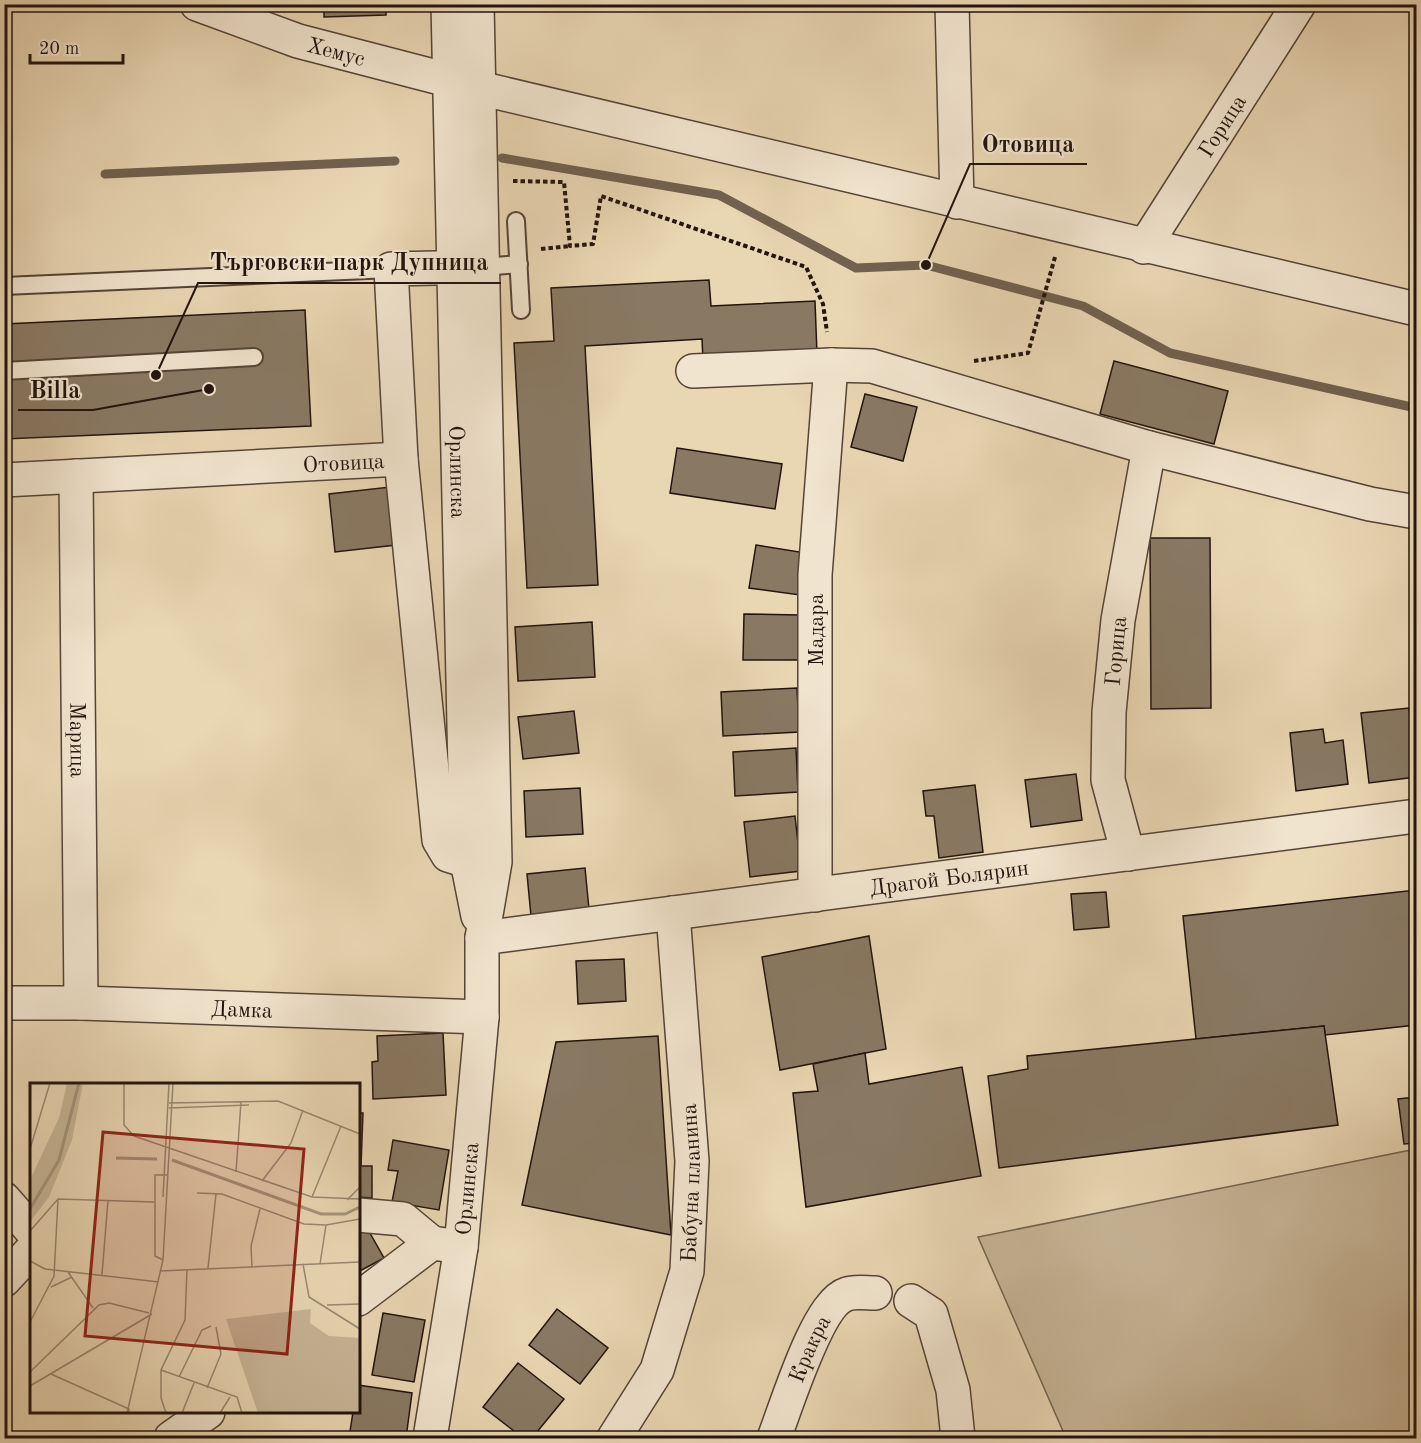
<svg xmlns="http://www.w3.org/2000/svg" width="1421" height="1443" font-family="'Old Standard TT',serif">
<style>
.green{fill:#c7b597;stroke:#746452;stroke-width:1.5}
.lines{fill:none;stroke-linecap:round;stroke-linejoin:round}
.stream{stroke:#71614f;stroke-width:9}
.building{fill:#897963;stroke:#22140d;stroke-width:1.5}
.service-casing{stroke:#544436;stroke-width:20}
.minor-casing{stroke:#544436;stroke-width:36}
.tertiary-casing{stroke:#544436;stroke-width:36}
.path{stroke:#22140d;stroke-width:4;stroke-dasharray:4.5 3;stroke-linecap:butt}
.service{stroke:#f1e4ce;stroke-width:16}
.minor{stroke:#f1e4ce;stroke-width:33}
.tertiary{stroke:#f1e4ce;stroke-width:33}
.labels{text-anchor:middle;stroke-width:4.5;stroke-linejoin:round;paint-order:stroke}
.street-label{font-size:22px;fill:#22140d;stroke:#f1e4ce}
.inset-river{fill:none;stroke:#a5947b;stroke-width:3}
.inset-road{fill:none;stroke:#998871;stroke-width:1.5}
.view{fill:#8f2418;fill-opacity:0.15;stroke:#8f2418;stroke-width:3}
.inset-edge{fill:none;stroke:#22140d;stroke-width:3}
.leader{fill:none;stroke:#22140d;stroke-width:2}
.callout-dot{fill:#22140d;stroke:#f1e4ce;stroke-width:2}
.callout-label{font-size:24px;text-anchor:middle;font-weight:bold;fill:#22140d;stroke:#f1e4ce;stroke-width:4.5;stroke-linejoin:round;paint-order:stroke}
</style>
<rect width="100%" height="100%" fill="#e9d6b3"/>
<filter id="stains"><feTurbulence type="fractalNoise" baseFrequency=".00333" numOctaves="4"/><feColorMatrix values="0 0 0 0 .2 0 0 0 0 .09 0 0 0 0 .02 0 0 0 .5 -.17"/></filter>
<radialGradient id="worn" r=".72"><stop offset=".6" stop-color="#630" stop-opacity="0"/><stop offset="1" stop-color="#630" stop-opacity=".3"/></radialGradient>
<polygon class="green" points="1416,1149 1416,1438 1066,1438 978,1237"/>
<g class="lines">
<g class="stream">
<polyline points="502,158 719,195 856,268 926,265 1083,306 1170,353 1416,408"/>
<polyline points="105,174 395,161"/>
</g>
</g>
<g class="building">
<polygon points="324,4 386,4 386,15 324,17"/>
<polygon points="709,280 711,306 815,301 817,354 703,360 702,339 585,346 598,585 527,588 514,343 554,341 551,288"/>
<polygon points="305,310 311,426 4,439 4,324"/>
<polygon points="1114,361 1228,391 1214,444 1100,414"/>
<polygon points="865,394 917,407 903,461 851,447"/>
<polygon points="677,448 782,464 775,509 670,493"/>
<polygon points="390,487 396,545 335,552 329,494"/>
<polygon points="1150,538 1210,538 1211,708 1151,709"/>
<polygon points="756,545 806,553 800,595 749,588"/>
<polygon points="744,614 799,615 798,660 743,660"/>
<polygon points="592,622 595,677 518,681 515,627"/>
<polygon points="797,688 799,732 723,736 721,692"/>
<polygon points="1409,708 1416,777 1369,783 1361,713"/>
<polygon points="574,711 579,753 523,759 518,717"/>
<polygon points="1323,729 1325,743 1343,740 1348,784 1296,791 1290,733"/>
<polygon points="796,748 798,792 735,796 733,752"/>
<polygon points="1076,774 1082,820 1031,827 1025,780"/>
<polygon points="975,785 983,852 939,858 934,816 926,816 923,791"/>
<polygon points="580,788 583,834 526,837 524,791"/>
<polygon points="795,816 801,871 750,877 744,822"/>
<polygon points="585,868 589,909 531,916 527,874"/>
<polygon points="1416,890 1416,1025 1325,1035 1324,1026 1196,1039 1183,916"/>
<polygon points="1106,892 1109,927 1074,930 1071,894"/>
<polygon points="869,936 886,1049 780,1070 762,957"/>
<polygon points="624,959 626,1001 578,1004 576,961"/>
<polygon points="1324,1026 1338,1125 999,1168 988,1076 1028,1069 1027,1056"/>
<polygon points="443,1033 446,1095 373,1099 372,1062 378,1061 377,1036"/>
<polygon points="658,1036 671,1235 522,1205 556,1042"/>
<polygon points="865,1053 869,1084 962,1067 981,1176 806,1207 793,1093 818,1091 813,1064"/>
<polygon points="1416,1097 1416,1143 1404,1144 1398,1099"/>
<polygon points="358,1113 363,1113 361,1166 372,1166 372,1198 358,1197"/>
<polygon points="393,1140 449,1150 439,1210 392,1202 398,1171 388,1170"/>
<polygon points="362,1219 384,1258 358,1272 358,1221"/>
<polygon points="557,1309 608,1348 580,1384 529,1345"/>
<polygon points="383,1313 425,1320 414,1382 372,1375"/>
<polygon points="518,1363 564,1399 532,1438 523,1438 483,1407"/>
<polygon points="358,1385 412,1393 406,1438 349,1438 353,1412 358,1412"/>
</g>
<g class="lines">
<g class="service-casing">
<g id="service">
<polyline points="516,221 521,310"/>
<polyline points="483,267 519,264"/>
<polyline points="4,286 391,269"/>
<polyline points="4,371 254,357"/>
</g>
</g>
<g class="minor-casing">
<g id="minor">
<path id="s1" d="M197,4L298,41L479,88L1416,309"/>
<polyline points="952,4 957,202"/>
<path id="s2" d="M1144,247L1299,4"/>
<polyline points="481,267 391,269 401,459 439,840 448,855 467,861 494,862"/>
<polyline points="693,371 831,365 872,366 1149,448 1370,504 1416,512"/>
<path id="s3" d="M76,476L81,1003"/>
<path id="s4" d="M4,480L401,459"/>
<path id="s5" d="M1128,854L1108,780L1109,712L1118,620L1149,448"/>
<polyline points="815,895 815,575 831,365"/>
<path id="s6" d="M482,938L1416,816"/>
<path id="s7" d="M4,1003H81L482,1017"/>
<polyline points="4,1199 32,1231"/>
<polyline points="358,1215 403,1219 432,1243"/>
<polyline points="4,1280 32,1250"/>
<polyline points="358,1299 432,1243 461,1247"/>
<polyline points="911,1301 931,1314 953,1390 958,1438"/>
<polyline points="171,1438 208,1412"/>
<path id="s8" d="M614,1438L657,1370L687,1271L692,1161L673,913"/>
<path id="s9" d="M774,1438C786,1408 817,1303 847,1294C855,1291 867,1293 875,1293"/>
</g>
</g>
<g class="tertiary-casing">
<g id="tertiary">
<path id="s10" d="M448,4L467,861L478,916"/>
<path id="s11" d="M430,1438L461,1247L482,1017V938L495,862L477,4"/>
</g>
</g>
<g class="path">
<polyline points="513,181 564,182 570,246 593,244 601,196 806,267 823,304 827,332"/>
<polyline points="541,249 570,246"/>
<polyline points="974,361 1028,353 1055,257"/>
</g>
<use href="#service" class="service"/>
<use href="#minor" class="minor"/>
<use href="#tertiary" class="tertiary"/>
</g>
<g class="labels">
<g class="street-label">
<text dy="8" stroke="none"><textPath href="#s1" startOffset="147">Хемус</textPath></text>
<text dy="8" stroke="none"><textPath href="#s2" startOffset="144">Горица</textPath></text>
<text dy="8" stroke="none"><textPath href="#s4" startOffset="340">Отовица</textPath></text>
<text dy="8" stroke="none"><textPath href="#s10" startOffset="468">Орлинска</textPath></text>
<text transform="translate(815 630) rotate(-90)" y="8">Мадара</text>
<text dy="8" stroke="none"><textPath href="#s5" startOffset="206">Горица</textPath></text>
<text dy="8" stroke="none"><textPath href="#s3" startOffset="264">Марица</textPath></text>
<text dy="8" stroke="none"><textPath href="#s6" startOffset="471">Драгой Болярин</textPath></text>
<text dy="8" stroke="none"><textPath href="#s7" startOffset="238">Дамка</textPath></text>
<text dy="8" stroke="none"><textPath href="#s8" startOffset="272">Бабуна планина</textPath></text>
<text dy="8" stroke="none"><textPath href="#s11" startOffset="252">Орлинска</textPath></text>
<text dy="8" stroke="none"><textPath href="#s9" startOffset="96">Кракра</textPath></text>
</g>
</g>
<g transform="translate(30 1083)">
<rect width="330" height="330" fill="#e9d6b3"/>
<path d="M37,0H53L42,57L19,114L0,139V97L29,35ZM281,226L280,240L299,253L330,255V330H228L196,236Z" fill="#c7b597"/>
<path class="inset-river" d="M86,75L127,76M142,77L291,131H315L330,124M0,126L29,77L49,0"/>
<path class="inset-road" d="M94,0V42L104,53L282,114L330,116M139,20L248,18L330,51M139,25L219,22M0,66L20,0M206,89L211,19M232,98L261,60L273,27M167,110L192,111L274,141L296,142L330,136M133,114L139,0M282,114L311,43M317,117L330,104M0,148L28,116L124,119M133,177L125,173V92H138M0,178L15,186L129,199M273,181L279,214L330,246M290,181L296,142M222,184L221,163L230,126M178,185L186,111M130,188L330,179M38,189L63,225M72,192L78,117M21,204L42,194M297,222L330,221M0,239L24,193L28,116M131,287L207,314L212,330M0,289L69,222L79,220L119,230M21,291L99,326V330M149,294L172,247L181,243M0,303L122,231M177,305L191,271L186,244M97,330L133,177L143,0M136,330L131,315V287L155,237L157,186M152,330L164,300M190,330L200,314"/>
<path class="view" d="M73,49L274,66L257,271L55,253Z"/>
<rect width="330" height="330" class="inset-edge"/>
</g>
<path class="leader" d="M926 265L970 164H1087M156 375L198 283H501M209 389L93 410H18"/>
<g class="callout-dot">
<circle cx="926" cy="265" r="6"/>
<circle cx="156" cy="375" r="6"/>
<circle cx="209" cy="389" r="6"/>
</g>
<g class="callout-label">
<text x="1028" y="152">Отовица</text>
<text x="349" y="270">Търговски парк Дупница</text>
<text x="55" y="398">Billa</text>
</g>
<rect width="1421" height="1443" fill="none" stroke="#e9d6b3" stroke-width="24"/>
<rect x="6" y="6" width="1409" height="1431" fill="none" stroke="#22140d" stroke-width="3"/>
<rect x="12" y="12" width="1397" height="1419" fill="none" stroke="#22140d" stroke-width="1.5"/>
<path d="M30 54v9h93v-9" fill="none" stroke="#22140d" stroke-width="3"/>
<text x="39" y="54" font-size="18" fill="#22140d" stroke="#f1e4ce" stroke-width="4.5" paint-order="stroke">20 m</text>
<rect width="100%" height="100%" filter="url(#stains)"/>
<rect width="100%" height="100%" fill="url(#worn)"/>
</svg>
